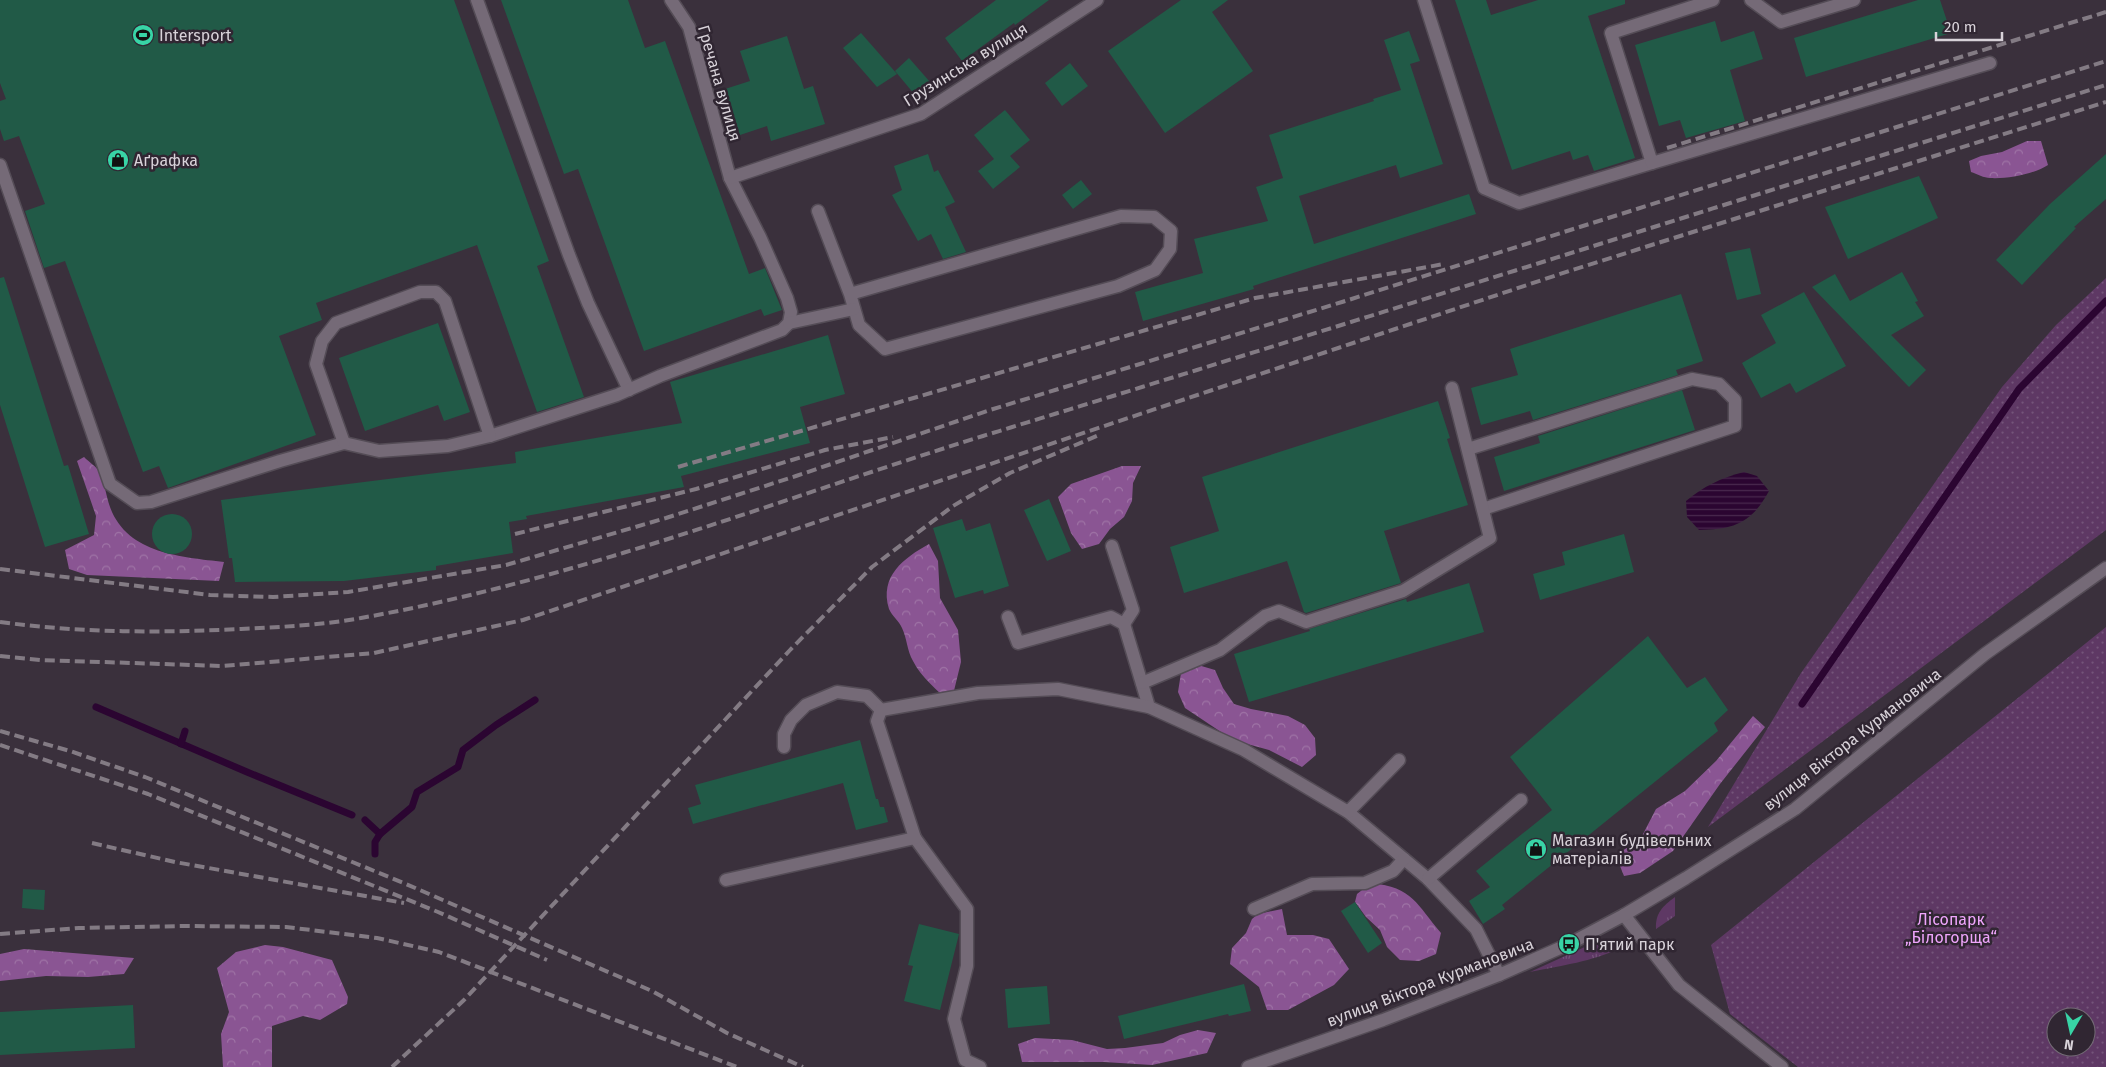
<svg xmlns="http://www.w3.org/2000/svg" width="2106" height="1067" font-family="'Fira Sans',sans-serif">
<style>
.grass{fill:url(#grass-tufts)}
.forest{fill:url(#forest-crowns)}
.park{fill:url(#park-dots);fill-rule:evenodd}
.water{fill:url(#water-rules)}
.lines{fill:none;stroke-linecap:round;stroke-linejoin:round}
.stream{stroke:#2b0531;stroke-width:7}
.building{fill:#215a47}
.minor-casing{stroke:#544c56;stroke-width:15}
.minor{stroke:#756a77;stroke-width:12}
.rail{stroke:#837b84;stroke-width:4;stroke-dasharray:10 5;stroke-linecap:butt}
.labels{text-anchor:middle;stroke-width:5;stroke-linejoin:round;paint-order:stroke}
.poi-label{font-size:16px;fill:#d8d2d9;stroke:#302632;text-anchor:start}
.street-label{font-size:16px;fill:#d8d2d9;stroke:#302632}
.park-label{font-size:16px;fill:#efa5fc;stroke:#302632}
</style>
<defs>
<pattern id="grass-tufts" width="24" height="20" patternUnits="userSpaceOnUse" patternTransform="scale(1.25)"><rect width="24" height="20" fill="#5e3864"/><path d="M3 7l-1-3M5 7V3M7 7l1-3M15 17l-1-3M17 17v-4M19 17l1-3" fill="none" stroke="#74547a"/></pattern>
<pattern id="forest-crowns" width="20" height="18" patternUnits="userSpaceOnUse" patternTransform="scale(1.25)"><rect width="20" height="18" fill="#8a5593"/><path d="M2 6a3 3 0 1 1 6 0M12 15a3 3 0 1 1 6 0" fill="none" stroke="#9f74a6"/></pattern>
<pattern id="park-dots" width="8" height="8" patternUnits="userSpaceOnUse" patternTransform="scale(1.25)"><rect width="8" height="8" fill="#5e3864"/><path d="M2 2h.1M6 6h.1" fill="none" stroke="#74547a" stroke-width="1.8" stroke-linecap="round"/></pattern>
<pattern id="water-rules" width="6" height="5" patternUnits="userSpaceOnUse" patternTransform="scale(1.25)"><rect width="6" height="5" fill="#2b0531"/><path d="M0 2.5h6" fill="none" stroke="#49294e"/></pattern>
</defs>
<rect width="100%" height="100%" fill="#3a303c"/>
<g class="grass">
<path d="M1675,897V916L1656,929C1655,913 1663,906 1675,897Z"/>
<path d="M1598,941H1606L1621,948C1590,962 1564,965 1530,972Z"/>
</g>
<g class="forest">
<path d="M2027,141H2041L2048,165C2034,174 2008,179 1990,178C1984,178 1977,174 1971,172L1969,161L1981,156L2002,152Z"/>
<path d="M84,457C89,462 97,467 100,473C105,484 106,496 110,507C127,554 182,557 224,562L219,581L87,575L69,569L65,550L94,535L96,516L77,461Z"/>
<polygon points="1122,466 1141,466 1133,483 1132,501 1124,517 1110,529 1099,544 1082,549 1071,533 1058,497 1071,484"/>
<path d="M929,544L938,561L940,598L958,630L961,662L951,703C938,691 921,677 913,661C907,651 907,638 902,628C899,621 892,616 889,609C879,576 904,558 929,544Z"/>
<polygon points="1198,665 1215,670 1223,688 1234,704 1251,709 1288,716 1305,725 1315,738 1316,755 1302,767 1269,750 1233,740 1185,708 1178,692 1181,673"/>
<polygon points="1753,716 1765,727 1720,784 1673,851 1640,873 1624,876 1616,856 1642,836 1656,809 1685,791 1716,761"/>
<path d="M1371,883C1413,887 1417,905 1441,933L1436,954L1419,961L1400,960L1387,947L1380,930L1366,917L1355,902L1357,894Z"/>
<polygon points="1282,909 1287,935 1313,935 1329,939 1349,969 1334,985 1288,1010 1267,1010 1259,987 1230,964 1232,948 1246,933 1252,919 1258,914"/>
<polygon points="265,945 283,947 332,960 348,997 347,1004 320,1020 303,1016 272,1026 272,1067 223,1067 221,1034 229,1012 217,968 236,952"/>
<polygon points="24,949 134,958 124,974 88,977 46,976 0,981 0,954"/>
<polygon points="1198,1030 1216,1033 1207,1053 1152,1065 1104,1062 1022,1062 1018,1044 1035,1038 1072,1040 1107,1049 1125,1048 1163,1043 1180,1035"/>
</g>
<g class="park">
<polygon points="2106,278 2106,530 1708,827 1801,673 2002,387 2056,325"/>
<path d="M2106,627V1067H1798L1730,1014L1711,945ZM2056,1017H2086V1047H2056Z"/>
</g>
<path class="water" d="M1744,472L1757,476L1769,491C1751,524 1734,529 1699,530L1687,517L1686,501C1704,486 1721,478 1744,472Z"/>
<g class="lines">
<g class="stream">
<polyline points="1802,704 2019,389 2106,301"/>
<polyline points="96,707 247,772 352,815"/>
<polyline points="181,744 185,731"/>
<polyline points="365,820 380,834"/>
<polyline points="375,854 375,842 380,834 412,807 417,792 458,767 463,750 496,725 535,700"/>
</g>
</g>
<g class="building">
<polygon points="0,0 454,0 549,261 537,266 584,397 537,412 477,245 316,303 322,320 279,336 316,435 168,488 159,466 143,472 65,261 44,268 25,211 45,204 19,136 4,141 0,129 0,101 6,99 0,83"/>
<polygon points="501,0 628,0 645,48 665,41 749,274 765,268 782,310 764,316 761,309 644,351 578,169 564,174"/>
<polygon points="996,0 1049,0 1015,25 1014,23 962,61 945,38"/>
<polygon points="1181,0 1228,0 1212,12 1253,71 1165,133 1108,51"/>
<polygon points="1455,0 1486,0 1491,15 1538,0 1625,0 1625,4 1588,16 1635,158 1594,171 1588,155 1573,160 1570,151 1512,170"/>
<polygon points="1918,0 1940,0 1951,33 1806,77 1794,38"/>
<polygon points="1715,21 1721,42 1754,31 1763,59 1730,70 1745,121 1686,138 1680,120 1659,126 1635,45"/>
<polygon points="1409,31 1420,61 1410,64 1443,164 1400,178 1396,165 1299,196 1314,244 1469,194 1476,214 1253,286 1254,289 1143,321 1135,292 1203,273 1194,239 1268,221 1256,187 1283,178 1269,135 1374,101 1373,99 1401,90 1384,40"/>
<polygon points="861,33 897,74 877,87 843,48"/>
<polygon points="787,36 804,89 813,86 825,124 771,141 767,126 740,135 725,89 750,81 740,51"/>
<polygon points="909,58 930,82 915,95 895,71"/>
<polygon points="1070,63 1088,86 1062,106 1045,83"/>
<polygon points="1005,110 1030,140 1010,156 1020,167 993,189 978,171 994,159 974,135"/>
<polygon points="928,154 934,172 938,170 955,202 945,207 966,252 943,259 931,234 918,241 892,195 902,190 894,166"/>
<polygon points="2106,154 2106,199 2074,227 2076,228 2022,285 1996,260 2050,204"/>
<polygon points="1919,176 1938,218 1848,259 1825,207"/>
<polygon points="1081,180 1092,194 1073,209 1062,195"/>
<polygon points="1750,248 1761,294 1737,300 1725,253"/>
<polygon points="1902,272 1918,301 1915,302 1924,316 1891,335 1926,370 1909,387 1812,287 1835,274 1850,301"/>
<polygon points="4,277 64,466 68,465 89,534 45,547 0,405 0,278"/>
<polygon points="1804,292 1846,366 1796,393 1790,383 1761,398 1742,363 1776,343 1761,315"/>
<polygon points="1681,294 1703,361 1676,370 1678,375 1533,420 1530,411 1481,425 1471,388 1518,375 1510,349"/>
<polygon points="438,323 470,412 444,421 438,405 365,431 339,358"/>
<polygon points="828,335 845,394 800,407 810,443 681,476 684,487 526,516 527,519 509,522 513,553 436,566 436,570 344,581 235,582 232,558 229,558 221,500 516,463 515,452 682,423 670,382"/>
<polygon points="1682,390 1695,430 1504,491 1494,457 1540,443 1538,436"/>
<polygon points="1438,401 1450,438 1447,439 1468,505 1384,531 1401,583 1306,613 1304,612 1287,561 1184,593 1170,547 1219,531 1202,477"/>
<polygon points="1049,499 1071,551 1047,561 1024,510"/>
<circle cx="172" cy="534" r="20"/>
<polygon points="962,519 966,531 990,523 1009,586 984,594 983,590 955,598 933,528"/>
<polygon points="1624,534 1634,572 1540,600 1533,574 1565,565 1562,552"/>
<polygon points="1469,583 1484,632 1249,702 1234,654 1310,631 1309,629 1406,599 1407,602"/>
<polygon points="1648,636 1687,688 1705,677 1728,710 1714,723 1718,731 1502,905 1505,909 1483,924 1469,901 1490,887 1476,871 1552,810 1510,757"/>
<polygon points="860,740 876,799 878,799 880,807 884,807 888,822 856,830 843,783 693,824 688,808 701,804 695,785"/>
<polygon points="23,889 45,890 44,910 22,908"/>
<polygon points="1355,902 1382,943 1368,953 1341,911"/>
<polygon points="919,924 959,934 940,1010 904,1001 913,966 908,965"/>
<polygon points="1244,984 1251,1011 1229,1016 1228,1014 1124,1039 1118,1016"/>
<polygon points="1047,986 1050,1024 1008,1028 1005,989"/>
<polygon points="133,1005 135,1048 0,1055 0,1012"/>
</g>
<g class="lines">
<g class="minor-casing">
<g id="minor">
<polyline points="477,0 569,255 588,303 629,390"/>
<polyline points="1424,0 1484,188 1519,203 1652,163"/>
<polyline points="1713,0 1611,33 1652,163 1990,63"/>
<polyline points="1751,0 1781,22 1854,0"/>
<polyline points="0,165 110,484 137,503 151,502 280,461 344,443 379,451 448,446 490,436 617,395 660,376 782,330 789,323 791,312 787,298 760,237 730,178 689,27 671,0"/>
<polyline points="730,178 921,114 1097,0"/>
<polyline points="818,211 850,294 859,325 885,349 1118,286 1155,270 1170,249 1171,231 1154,217 1121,216 850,294"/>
<polyline points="789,323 854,309"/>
<polyline points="344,443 316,364 322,341 336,323 420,292 436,292 445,301 490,436"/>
<polyline points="1468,449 1692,379 1719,384 1735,400 1735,426 1483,509"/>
<polyline points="1112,546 1133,610 1124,624"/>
<polyline points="1008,617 1018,643 1111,617 1124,624 1149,707 1244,750 1348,812 1428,879 1476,929 1499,975"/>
<polyline points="1142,683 1220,650 1265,616 1279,611 1306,622 1403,591 1490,538 1452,388"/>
<polyline points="784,747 784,734 791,720 806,705 837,692 867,696 881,710"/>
<polyline points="1348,812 1399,760"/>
<polyline points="915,838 967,909 967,966 954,1019 965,1060 980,1067"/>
<polyline points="1428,879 1521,800"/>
<polyline points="726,880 915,838 877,721 881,710 978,693 1058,689 1149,707"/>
<polyline points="1254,909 1312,884 1365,883 1393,871 1404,859"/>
<polyline points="1624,915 1679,985 1782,1067"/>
<polyline points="1248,1067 1383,1020 1499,975 1569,944 1624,915 1686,878 1795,809 1985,654 2106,568"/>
</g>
</g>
<use href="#minor" class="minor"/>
<g class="rail">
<polyline points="1667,148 2106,12"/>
<polyline points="678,467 1255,298 1444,264"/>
<polyline points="515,534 696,489 825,450 893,437"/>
<polyline points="0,569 210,595 273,597 348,592 506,565 666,518 796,476 990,410 1342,302 2106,61"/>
<path d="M0,622C83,633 158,633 241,629C282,627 322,625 361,618C575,580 777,500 983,436C1358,321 1732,202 2106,85"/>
<polyline points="0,656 40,660 223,666 374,653 523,620 1569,271 2106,102"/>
<polyline points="0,731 70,751 145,777 406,884 652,991 727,1033 803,1067"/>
<polyline points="0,745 148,794 438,912 547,960"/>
<polyline points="92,843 175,862 404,903"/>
<polyline points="0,934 79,928 186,926 286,927 377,938 439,952 737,1067"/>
<polyline points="392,1067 464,1000 791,649 872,567 953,506 1010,473 1099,435"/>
</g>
</g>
<defs>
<g id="stadium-disc" transform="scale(1.125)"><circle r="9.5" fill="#38d4a6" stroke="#302632"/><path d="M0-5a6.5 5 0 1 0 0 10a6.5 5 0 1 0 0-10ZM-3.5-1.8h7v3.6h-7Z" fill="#111"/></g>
<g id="shop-disc" transform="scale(1.125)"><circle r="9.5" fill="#38d4a6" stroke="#302632"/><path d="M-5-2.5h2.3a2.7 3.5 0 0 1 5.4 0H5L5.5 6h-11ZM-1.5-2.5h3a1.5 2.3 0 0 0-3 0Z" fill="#111"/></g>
<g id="bus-disc" transform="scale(1.125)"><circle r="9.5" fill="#38d4a6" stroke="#302632"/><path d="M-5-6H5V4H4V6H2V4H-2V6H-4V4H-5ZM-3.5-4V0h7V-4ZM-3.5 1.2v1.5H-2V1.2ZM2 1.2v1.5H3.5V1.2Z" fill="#111"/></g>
</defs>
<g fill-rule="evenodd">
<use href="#stadium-disc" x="143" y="35"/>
<use href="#shop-disc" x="118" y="160"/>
<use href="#shop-disc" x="1536" y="849"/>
<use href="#bus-disc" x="1569" y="944"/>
</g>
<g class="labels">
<g class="poi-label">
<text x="159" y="41">Intersport</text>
<text x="134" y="166">Аґрафка</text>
<text x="1552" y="846">Магазин будівельних<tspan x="1552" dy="18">матеріалів</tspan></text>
<text x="1585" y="950">П'ятий парк</text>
</g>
<g class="street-label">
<text transform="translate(965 64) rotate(-32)" y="6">Грузинська вулиця</text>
<text transform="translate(720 83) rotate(74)" y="6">Гречана вулиця</text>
<text transform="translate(1852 739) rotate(-38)" y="6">вулиця Віктора Курмановича</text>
<text transform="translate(1430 982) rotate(-21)" y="6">вулиця Віктора Курмановича</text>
</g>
<g class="park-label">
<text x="1951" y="925">Лісопарк<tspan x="1951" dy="18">„Білогорща“</tspan></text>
</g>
</g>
<g transform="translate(2071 1032) rotate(189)"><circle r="24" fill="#302632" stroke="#736b75"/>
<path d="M0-4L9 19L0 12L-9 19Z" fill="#38d4a6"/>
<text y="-8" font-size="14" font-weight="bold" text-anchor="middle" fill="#d8d2d9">N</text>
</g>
<path d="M1936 32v8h66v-8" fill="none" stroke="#d8d2d9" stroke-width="2.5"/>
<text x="1944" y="32" font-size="15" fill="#d8d2d9" stroke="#302632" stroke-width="4" paint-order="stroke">20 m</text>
</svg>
